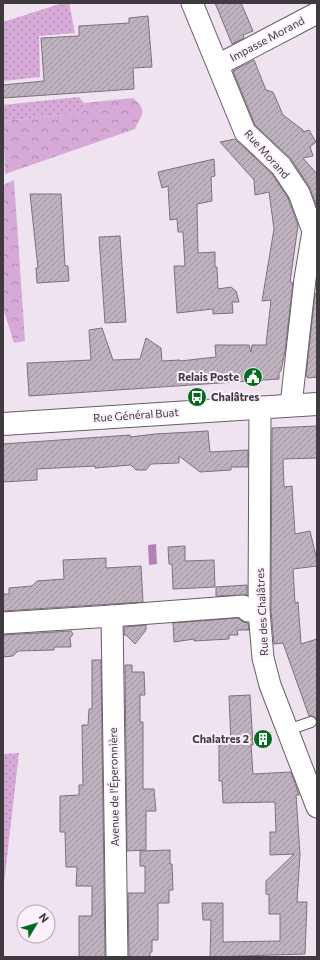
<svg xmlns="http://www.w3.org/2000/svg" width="320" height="960" font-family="Commissioner,sans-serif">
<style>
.grass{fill:url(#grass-dots)}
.forest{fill:url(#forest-crowns)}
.water{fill:#b382b4}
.building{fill:url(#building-hatch);stroke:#7c717c}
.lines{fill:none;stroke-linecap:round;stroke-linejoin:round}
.service-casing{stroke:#685d68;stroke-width:12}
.minor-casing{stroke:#685d68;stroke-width:23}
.secondary-casing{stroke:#685d68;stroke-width:24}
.service{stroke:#fff;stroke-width:10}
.minor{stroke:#fff;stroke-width:21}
.secondary{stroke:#fff;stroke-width:22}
.labels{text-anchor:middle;stroke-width:4;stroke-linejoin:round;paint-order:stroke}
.street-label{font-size:11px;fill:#3f3a3f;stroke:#fdf0fd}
.poi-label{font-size:11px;font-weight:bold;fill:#3f3a3f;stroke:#fdf0fd;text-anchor:end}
</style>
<defs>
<pattern id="grass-dots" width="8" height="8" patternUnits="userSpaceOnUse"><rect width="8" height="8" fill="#d6a9d7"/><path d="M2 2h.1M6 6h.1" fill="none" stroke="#af8bb0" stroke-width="1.8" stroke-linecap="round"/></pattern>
<pattern id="forest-crowns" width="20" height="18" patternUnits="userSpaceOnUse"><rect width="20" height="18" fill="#d6a9d7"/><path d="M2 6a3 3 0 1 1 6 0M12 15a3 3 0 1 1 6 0" fill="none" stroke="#af8bb0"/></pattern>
<pattern id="building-hatch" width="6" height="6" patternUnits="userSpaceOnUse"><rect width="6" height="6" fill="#bfb2bf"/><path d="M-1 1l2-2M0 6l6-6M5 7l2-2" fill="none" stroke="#9d929d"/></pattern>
</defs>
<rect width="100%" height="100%" fill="#f0e3f0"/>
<g class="grass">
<polygon points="63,3 69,3 75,33 39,36 40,77 3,81 3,22"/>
<polygon points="79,97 84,103 82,113 3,121 3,105"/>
<polygon points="19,753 3,892 3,754"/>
</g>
<g class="forest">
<path d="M133,98C148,110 142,114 135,129L5,174L3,121L82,113L84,103Z"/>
<polygon points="14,180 25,341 14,343 3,308 3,185"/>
</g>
<polygon class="water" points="156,544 157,564 149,565 148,545"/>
<g class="building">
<polygon points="215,3 241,3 253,31 243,35 244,38 232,44"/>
<polygon points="148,16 152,67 133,68 134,89 3,98 3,85 44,81 41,38 79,36 79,26 129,23 129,18"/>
<polygon points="254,60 266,90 273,92 283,115 303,130 303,132 309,130 316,142 310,147 313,156 303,158 317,174 317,207 309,186 291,159 255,125 233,71"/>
<polygon points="235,139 272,174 288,198 298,225 290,282 293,283 285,351 281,371 279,372 279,379 29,396 27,363 91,360 89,330 102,328 113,360 140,359 146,338 161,348 162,361 180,360 180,361 216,357 215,345 249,345 251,352 252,345 266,345 271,300 262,301 274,229 269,192 255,195 254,180 220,142"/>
<polygon points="214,159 215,176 211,177 212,201 197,204 198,253 215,252 215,267 217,267 218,289 231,287 236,291 239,302 232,302 233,313 213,314 213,309 177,313 174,266 185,266 183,232 178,232 177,219 170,220 168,186 162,188 158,172"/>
<polygon points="30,194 61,194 65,266 68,266 69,281 37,283 36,268 38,268"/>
<polygon points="120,236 126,322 105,323 99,237"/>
<polygon points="317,293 317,377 308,378 306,376 315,294"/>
<polygon points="317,426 317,458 283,459 284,487 292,486 295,534 310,531 317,560 317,566 293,569 295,603 298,602 301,644 317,639 317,720 313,716 309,716 283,643 274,644 271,611 272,428"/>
<polygon points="208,431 210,452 248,450 248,467 231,467 231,470 200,472 179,456 179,463 151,464 146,470 136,470 131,465 95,468 95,466 37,469 37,480 3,482 3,444 130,435 130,437 155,434"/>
<polygon points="185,546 185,561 214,560 215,587 173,589 172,564 169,564 168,547"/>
<polygon points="106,558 106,568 141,566 143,602 3,611 3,594 9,594 9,588 32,586 37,581 64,579 63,560"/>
<polygon points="247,585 247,595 216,596 216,587"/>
<polygon points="238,618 243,622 248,623 249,630 237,630 238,635 229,635 229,639 194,641 194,639 174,642 173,623"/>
<polygon points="146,625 146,630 135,644 126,635 124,635 124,627"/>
<polygon points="71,631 73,634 70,638 71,647 54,647 54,650 18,651 13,656 3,657 3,635"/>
<polygon points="92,660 101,660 105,957 79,957 79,916 92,916 92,886 76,886 77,867 66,867 65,832 60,832 60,796 79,795 79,785 83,785 82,725 88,725 89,709 92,709"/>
<polygon points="125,665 132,665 132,672 144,672 145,695 140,695 140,722 143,722 143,789 154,789 156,811 146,811 146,850 127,851"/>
<polygon points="250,695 253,745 251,745 253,774 291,772 299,795 296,795 300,854 297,902 307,902 305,954 210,957 211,920 203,920 202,903 223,903 223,942 280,941 280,914 269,914 269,895 266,894 266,881 294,854 270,855 270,832 276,832 275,802 223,803 222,781 219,781 219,744 231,744 229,696"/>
<polygon points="170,850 170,864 172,864 173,890 169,890 169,903 158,903 158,940 152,940 152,952 150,952 150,957 129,957 128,893 145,893 145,866 140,866 140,851"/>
</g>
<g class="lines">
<g class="service-casing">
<polyline id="service" points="288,730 311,722"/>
</g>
<g class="minor-casing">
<g id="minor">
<polyline points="192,3 245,132 281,166 299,193 313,231 305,279 291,405"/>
<polyline points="218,65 317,13"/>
<polyline points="260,407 259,611 263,658 270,685 317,807"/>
<polyline points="112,616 117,957"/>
<polyline points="3,623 112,616 243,606 248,611 259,611"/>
</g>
</g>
<g class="secondary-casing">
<polyline id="secondary" points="3,424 317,404"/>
</g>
<use href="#service" class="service"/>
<use href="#minor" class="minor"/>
<use href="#secondary" class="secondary"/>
</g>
<defs>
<g id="civic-disc" transform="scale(1)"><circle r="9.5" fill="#006d1e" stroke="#fdf0fd"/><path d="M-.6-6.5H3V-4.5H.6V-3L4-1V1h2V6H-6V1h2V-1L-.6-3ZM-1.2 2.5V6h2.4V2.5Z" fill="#fff"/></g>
<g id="bus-disc" transform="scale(1)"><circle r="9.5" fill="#006d1e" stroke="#fdf0fd"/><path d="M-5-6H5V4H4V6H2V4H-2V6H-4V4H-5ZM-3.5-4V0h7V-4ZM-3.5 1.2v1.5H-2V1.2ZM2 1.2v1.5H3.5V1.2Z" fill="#fff"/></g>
<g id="building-disc" transform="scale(1)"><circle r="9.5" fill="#006d1e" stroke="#fdf0fd"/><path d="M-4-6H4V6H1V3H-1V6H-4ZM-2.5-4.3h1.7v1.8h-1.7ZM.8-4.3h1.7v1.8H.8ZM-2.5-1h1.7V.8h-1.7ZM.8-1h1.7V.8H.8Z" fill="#fff"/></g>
</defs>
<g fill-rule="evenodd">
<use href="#civic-disc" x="253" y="377"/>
<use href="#bus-disc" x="197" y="397"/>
<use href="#building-disc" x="263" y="739"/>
</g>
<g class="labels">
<g class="street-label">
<text transform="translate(267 39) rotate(-28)" y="4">Impasse Morand</text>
<text transform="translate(267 154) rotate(48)" y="4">Rue Morand</text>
<text transform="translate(136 415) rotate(-4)" y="4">Rue Général Buat</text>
<text transform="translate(262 612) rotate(-93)" y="4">Rue des Chalâtres</text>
<text transform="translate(114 787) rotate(-91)" y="4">Avenue de l'Éperonnière</text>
</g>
<g class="poi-label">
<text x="239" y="381">Relais Poste</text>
<text x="211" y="401" text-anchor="start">Chalâtres</text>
<text x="249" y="743">Chalatres 2</text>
</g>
</g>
<rect width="320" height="960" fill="none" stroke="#3f3a3f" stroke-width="8"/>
<g transform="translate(36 924) rotate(52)"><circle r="19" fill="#fdf0fd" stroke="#b1a7b1"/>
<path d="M0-3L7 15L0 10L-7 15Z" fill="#006d1e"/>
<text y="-6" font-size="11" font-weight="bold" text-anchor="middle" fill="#3f3a3f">N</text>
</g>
</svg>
